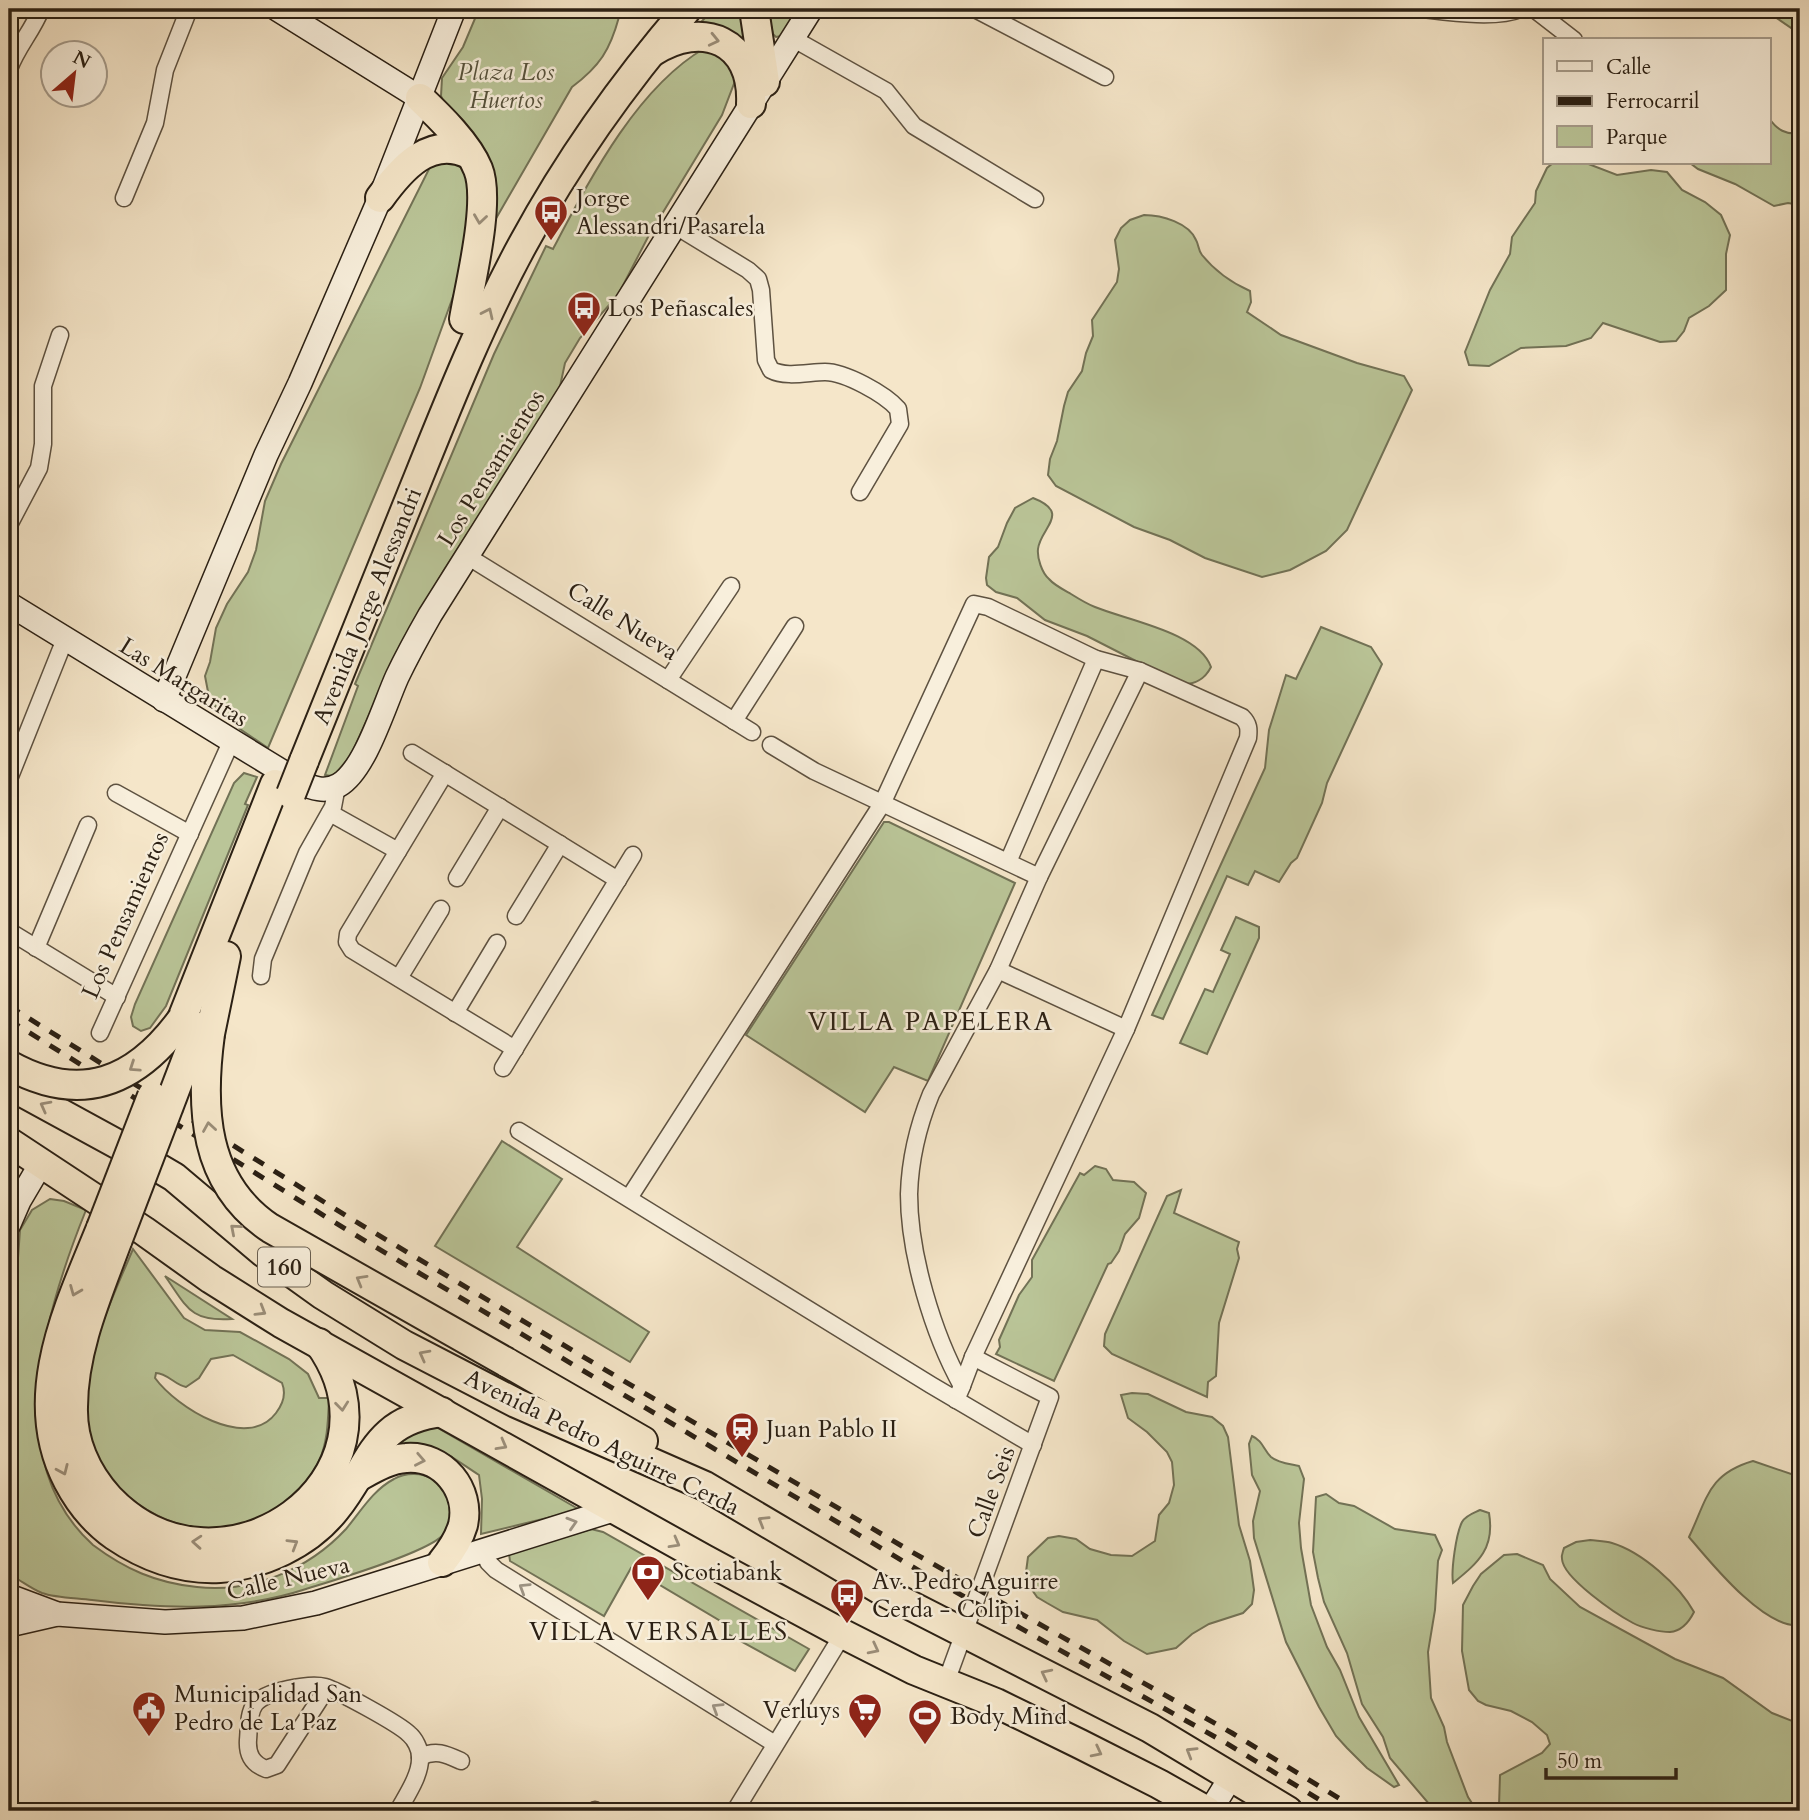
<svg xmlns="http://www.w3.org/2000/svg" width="1809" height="1820" font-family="Cardo,serif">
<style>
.green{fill:#bac598;stroke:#727256;stroke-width:2;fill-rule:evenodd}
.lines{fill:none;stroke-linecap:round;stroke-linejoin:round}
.street-casing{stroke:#5e5241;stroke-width:19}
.secondary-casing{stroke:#2b2014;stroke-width:26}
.highway-casing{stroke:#2b2014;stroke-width:32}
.street{stroke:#f8efdc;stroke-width:16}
.secondary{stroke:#f8efdc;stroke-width:23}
.highway{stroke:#f5e6c9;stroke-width:28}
.rail{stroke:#2b2014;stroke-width:5;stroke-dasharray:12 12;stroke-linecap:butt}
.highway-bridge-casing{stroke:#2b2014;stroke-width:32;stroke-linecap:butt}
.highway-bridge{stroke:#f5e6c9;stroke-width:28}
.oneway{stroke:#9a8d78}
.oneway2{stroke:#9c9282}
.labels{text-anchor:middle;stroke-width:5;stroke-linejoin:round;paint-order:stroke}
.shield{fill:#f8efdc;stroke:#685e50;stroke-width:2}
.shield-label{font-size:23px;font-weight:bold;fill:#2b2014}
.park-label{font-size:24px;font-style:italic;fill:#56523c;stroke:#f8efdc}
.poi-label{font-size:24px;fill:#2b2014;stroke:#f8efdc;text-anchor:start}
.street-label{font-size:24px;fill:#2b2014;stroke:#f8efdc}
.neighbourhood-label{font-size:26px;letter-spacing:2px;fill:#2b2014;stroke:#f8efdc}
</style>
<rect width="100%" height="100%" fill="#f5e6c9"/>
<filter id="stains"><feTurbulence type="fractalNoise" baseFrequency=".00286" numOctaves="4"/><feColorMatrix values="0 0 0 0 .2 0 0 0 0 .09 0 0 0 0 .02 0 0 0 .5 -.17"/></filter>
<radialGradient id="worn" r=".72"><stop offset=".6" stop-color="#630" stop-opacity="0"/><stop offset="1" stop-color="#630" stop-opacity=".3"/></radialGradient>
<g class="green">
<path d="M479,9H602L619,17C610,50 600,66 572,87L494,222L441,96L442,78L463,47Z"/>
<polygon points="714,9 745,9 750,46 696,27"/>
<polygon points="767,9 798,9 781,36 776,37 773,34"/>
<polygon points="1769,9 1800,9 1800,34 1775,17"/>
<path d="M705,48L726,53L735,81L722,115L648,237L618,295L580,338L565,363L559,391L444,570L400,647L351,755L337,772L331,776L325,775L358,686L355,684L494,354L546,246L553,249C589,181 636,88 705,48Z"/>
<path d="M1769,118C1777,130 1786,135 1800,133V205L1788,203L1774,206L1735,184L1698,169L1690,163H1769Z"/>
<polygon points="450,157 474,176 463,269 420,388 268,748 240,729 214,705 209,697 205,676 210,662 216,628 227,604 248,572 256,550 265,501 281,464 429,169 434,164"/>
<polygon points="1553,163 1586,163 1617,175 1651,170 1667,172 1682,190 1705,202 1721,215 1730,235 1726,254 1726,290 1709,306 1689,318 1684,331 1676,341 1660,342 1603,323 1591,338 1566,346 1521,348 1489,366 1469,365 1465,352 1490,290 1510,254 1512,237 1535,203 1536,191 1547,168"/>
<path d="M1144,215C1162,215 1189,223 1196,240C1199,245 1198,250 1202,255C1215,271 1232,283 1250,291L1251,302L1247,312L1281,335L1357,363L1404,376L1412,390L1347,530L1326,551L1290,570L1262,577L1205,558L1170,540L1134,527L1056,486L1048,475L1050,459L1057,441L1064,406L1068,392L1082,371L1086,353L1093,336L1092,320L1117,282L1119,269L1115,240L1121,228L1130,220Z"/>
<path d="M1033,498C1072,513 1040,528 1038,549C1037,558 1042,573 1049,579C1054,585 1064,590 1071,594C1079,599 1087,604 1095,607C1126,620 1199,632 1211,667C1205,679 1194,685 1181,684L1087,636L1045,620L1017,598L996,592L987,585L986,578L989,557L998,547L1007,523L1015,508Z"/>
<polygon points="1321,627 1371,647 1382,664 1327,783 1322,803 1297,858 1291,863 1279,882 1255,871 1248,885 1227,876 1163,1019 1152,1015 1265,768 1269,730 1286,675 1296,679"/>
<polygon points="244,773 257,777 245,804 248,805 166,1006 150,1028 141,1031 133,1026 131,1017 135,1004 234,783"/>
<polygon points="884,822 889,822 1015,883 928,1081 894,1067 865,1112 746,1035"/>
<polygon points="1236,917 1259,927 1259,938 1207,1054 1180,1043 1205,989 1213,992 1230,954 1221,950"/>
<polygon points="502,1141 562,1179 517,1247 649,1332 630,1362 435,1246"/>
<polygon points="1095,1166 1106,1169 1113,1180 1134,1182 1146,1193 1139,1218 1125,1234 1119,1251 1111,1263 1108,1264 1054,1381 996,1354 1000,1347 999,1340 1019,1295 1032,1277 1032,1260 1080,1173 1084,1175"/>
<polygon points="1181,1190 1174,1213 1239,1242 1237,1249 1239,1258 1219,1323 1216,1376 1208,1382 1207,1397 1112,1354 1104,1346 1105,1334 1167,1196"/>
<path d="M50,1199L64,1201L86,1210C44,1314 0,1461 93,1545C125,1569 156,1583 197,1587C252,1593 308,1570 346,1529C361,1511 373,1490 394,1479C419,1465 454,1482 451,1513C450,1522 449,1530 442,1536C423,1554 335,1580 306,1589C236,1612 165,1609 92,1600C76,1598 56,1598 42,1593C32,1589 23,1582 14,1577L9,1558V1384L20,1230L32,1210Z"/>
<path d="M133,1249L184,1318L205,1330L240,1332L289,1359L308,1374L319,1398H329C328,1420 328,1441 319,1461C301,1498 269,1519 229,1527C222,1528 214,1530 208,1530C149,1524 94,1482 87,1421C80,1362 111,1302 133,1249ZM233,1355L282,1383C286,1393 283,1404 276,1413C247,1452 176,1407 155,1378L156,1373C167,1373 175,1385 186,1387L199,1378L211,1359Z"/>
<path d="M165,1276L232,1319C190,1322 187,1307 165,1276Z"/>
<polygon points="1132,1393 1148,1394 1186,1412 1212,1417 1223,1426 1228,1437 1239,1525 1250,1561 1254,1590 1252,1604 1243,1613 1209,1624 1192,1634 1176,1648 1147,1654 1124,1641 1097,1620 1063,1612 1047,1603 1037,1597 1028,1584 1026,1572 1028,1557 1048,1538 1059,1536 1076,1539 1090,1549 1111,1555 1132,1556 1155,1541 1159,1515 1169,1503 1174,1485 1172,1462 1167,1452 1147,1432 1128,1418 1121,1395"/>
<path d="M431,1424L580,1510L481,1534L482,1499L479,1475C445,1453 438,1442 395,1451L407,1435Z"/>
<path d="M1252,1436C1263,1441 1263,1449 1271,1457C1278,1463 1290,1464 1299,1466L1304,1479L1299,1523L1301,1548L1311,1605L1327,1647L1340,1670L1359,1717L1399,1785L1394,1787L1367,1768L1347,1748L1336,1736L1319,1707L1286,1642L1254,1538L1253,1521L1260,1491L1252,1475L1249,1444Z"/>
<path d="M1753,1461L1800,1477V1625C1765,1630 1711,1563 1689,1537C1707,1499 1708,1474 1753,1461Z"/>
<polygon points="1326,1494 1339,1503 1354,1506 1395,1529 1435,1535 1442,1550 1438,1561 1435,1610 1428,1652 1431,1698 1444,1727 1447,1742 1468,1797 1477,1811 1435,1811 1390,1758 1383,1737 1362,1704 1347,1653 1324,1602 1318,1578 1313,1552 1316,1497"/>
<path d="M1480,1510L1489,1513C1495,1548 1479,1562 1453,1583C1451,1570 1456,1534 1462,1522C1466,1515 1474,1513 1480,1510Z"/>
<polygon points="591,1529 603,1532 809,1649 795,1671 724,1632 727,1625 631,1568 604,1616 510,1561 509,1554"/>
<path d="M1590,1540C1597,1541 1605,1541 1612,1543C1642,1552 1679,1585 1694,1612C1689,1622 1682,1631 1670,1632C1660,1632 1642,1628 1633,1623C1616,1614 1563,1578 1562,1559C1561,1555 1563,1552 1564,1548L1576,1542Z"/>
<polygon points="1517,1554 1543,1565 1550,1579 1580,1607 1675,1659 1723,1678 1772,1713 1792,1721 1800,1716 1800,1811 1502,1811 1499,1806 1500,1775 1542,1753 1550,1744 1547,1735 1532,1722 1511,1711 1486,1705 1478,1701 1469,1690 1462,1651 1463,1605 1473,1586 1481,1574 1504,1555"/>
</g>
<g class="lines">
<g class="street-casing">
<g id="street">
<polyline points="975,9 1105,77"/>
<path d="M1422,9C1448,12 1496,19 1520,9"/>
<polyline points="1534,9 1574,40"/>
<polyline points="792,38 886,91 914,126 1035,199"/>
<path d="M9,69C17,47 33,30 41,9"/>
<polyline points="124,198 155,123 165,70 189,9"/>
<path d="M674,225L748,270L758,279L761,290L766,360L771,370C786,378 809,372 825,372C845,372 885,394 898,409L900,424L860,492"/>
<polyline points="9,525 39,468 43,444 43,386 60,335"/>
<polyline points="467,556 752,732"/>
<polyline points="668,680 731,586"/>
<polyline points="734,721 795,626"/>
<polyline points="771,745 814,771 1039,877"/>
<polyline points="412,753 618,880"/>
<polyline points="445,773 348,934 347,942 352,950 515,1049"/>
<polyline points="9,779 65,639"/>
<polyline points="116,793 190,834"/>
<polyline points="330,813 398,851"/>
<polyline points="1008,862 1096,659"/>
<polyline points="457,878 500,807"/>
<polyline points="516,916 560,844"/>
<polyline points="9,931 117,997"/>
<polyline points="36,948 88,825"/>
<polyline points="998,970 1126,1029"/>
<polyline points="261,976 263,959 307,853 333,807 337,786"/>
<polyline points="399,978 441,909"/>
<polyline points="455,1013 497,943"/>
<polyline points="100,1033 231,742"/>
<polyline points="503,1068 633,855"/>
<polyline points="519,1131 931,1385 1033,1445"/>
<path d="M629,1198L882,804L974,604L988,607L1096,659L1140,671L1242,717C1249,724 1249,729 1248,738L1126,1029L973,1357L962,1386"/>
<path d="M956,1400L962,1386C933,1334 909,1254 909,1194C910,1160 918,1126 931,1094L998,970L1039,877L1140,671"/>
<polyline points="483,1549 488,1562 496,1570 775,1744"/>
<polyline points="946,1682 1050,1397 973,1357"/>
<path d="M327,1688L277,1765L266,1769C253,1764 247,1755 248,1740C249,1730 248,1713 255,1704C265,1691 310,1683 325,1687C339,1691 399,1724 409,1734C415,1739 420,1749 420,1757C421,1775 406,1796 398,1811"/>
<path d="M420,1757C436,1749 446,1754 461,1761"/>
<polyline points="595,1811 595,1810"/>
<polyline points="735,1811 843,1634"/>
</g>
</g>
<g class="secondary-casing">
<g id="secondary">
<polyline points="277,9 420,98"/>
<path d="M9,604L299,782C312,788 325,793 339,785C365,770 384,706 397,677C407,656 418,636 430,615L811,9"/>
<polyline points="164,700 266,455 300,383 380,198 454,9"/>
<polyline points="9,1224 19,1201 42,1162"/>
<polyline points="9,1596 57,1614 165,1622 243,1618 316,1603 616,1509"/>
<polyline points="9,1625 57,1614"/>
<polyline points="1210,1811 1231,1777"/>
</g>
</g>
<g class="highway-casing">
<g id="highway">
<polyline points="754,9 765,82"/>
<path d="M652,52C703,19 754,41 751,104"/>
<path d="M420,98C439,116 468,144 478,169C491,201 470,284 464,319"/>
<path d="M380,198C401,169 430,135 469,154"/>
<path d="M304,761C341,669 378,578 415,486C448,404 481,321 523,244C569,159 624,82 687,9"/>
<polyline points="182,1019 275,784"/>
<polyline points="210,1034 226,956"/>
<polyline points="9,1085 128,1150 174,1177 263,1252 323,1295 404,1345 516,1403 705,1486 886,1593 1150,1728 1288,1811"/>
<polyline points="9,1142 144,1231 211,1279 281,1323 704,1559 843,1634 914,1670 996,1703 1080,1744 1159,1784 1207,1811"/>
<path d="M101,1228C69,1307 24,1397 68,1481C79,1502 95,1522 115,1536C146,1557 182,1570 220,1568C262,1565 308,1544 335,1510C372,1465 372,1420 442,1412"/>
<path d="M118,1239C98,1293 73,1349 73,1407C72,1441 86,1473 109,1498C222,1616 414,1476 319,1343"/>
<polyline points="506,1362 643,1441"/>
<path d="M356,1478C371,1470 388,1459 406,1458C443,1455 471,1490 463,1525C459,1539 451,1551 442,1562"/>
</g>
</g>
<use href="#street" class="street"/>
<use href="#secondary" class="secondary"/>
<use href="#highway" class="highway"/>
<g class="rail">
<polyline points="9,1006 353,1220 912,1552 1232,1733 1360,1811"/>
<polyline points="9,1020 347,1230 938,1582 1226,1743 1338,1811"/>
</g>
<g class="highway-bridge-casing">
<g id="highway-bridge">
<polyline points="291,794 304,761"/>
<path d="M210,1034C200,1108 203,1183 270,1228L506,1362"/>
<path d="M9,1065C81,1105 136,1082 182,1019"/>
<polyline points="101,1228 152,1096"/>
<polyline points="118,1239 199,1027"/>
</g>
</g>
<use href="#highway-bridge" class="highway-bridge"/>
</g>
<defs><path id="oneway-chevron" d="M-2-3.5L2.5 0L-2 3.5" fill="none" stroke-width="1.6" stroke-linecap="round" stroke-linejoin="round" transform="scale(1.75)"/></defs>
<g class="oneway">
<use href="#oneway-chevron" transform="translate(714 40) rotate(13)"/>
<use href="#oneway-chevron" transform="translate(480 219) rotate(98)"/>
<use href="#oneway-chevron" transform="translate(488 313) rotate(-65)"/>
<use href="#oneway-chevron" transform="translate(134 1067) rotate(146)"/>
<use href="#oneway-chevron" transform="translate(45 1106) rotate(-152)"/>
<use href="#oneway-chevron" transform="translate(209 1127) rotate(-99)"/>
<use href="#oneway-chevron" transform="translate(235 1229) rotate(-139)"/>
<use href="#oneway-chevron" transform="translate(361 1280) rotate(-150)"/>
<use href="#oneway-chevron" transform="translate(75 1291) rotate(112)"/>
<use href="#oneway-chevron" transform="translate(261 1311) rotate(31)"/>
<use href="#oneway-chevron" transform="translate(424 1355) rotate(-152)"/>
<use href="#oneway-chevron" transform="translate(342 1406) rotate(84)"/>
<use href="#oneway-chevron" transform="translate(502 1445) rotate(29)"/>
<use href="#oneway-chevron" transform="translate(420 1460) rotate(11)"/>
<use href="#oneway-chevron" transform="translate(63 1470) rotate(66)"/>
<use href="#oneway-chevron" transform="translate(763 1521) rotate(-149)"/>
<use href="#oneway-chevron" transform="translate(197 1542) rotate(-176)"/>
<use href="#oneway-chevron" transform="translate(675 1543) rotate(29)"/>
<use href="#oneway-chevron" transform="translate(293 1544) rotate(-31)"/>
<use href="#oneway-chevron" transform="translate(874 1649) rotate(27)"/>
<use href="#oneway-chevron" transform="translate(1046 1674) rotate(-153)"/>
<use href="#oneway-chevron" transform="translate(1097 1752) rotate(27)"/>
<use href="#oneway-chevron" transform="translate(1191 1752) rotate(-149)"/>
</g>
<g class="oneway2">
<use href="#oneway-chevron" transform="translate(572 1523) rotate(-17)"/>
<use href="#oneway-chevron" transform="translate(524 1588) rotate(-148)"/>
<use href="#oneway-chevron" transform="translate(717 1708) rotate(-148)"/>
</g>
<defs>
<g id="bus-pin" transform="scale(1.75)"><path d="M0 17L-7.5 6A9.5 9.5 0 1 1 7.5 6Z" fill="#8f2418" stroke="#f8efdc"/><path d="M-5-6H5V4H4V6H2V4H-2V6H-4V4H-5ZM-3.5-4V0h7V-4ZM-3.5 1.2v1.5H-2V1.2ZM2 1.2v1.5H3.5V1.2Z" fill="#fff"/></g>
<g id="station-pin" transform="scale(1.75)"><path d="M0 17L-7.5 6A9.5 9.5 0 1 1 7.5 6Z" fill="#8f2418" stroke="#f8efdc"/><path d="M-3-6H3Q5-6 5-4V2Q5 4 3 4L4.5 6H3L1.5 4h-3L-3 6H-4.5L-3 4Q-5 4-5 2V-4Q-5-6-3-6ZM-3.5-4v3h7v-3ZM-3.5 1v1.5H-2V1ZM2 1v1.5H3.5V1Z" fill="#fff"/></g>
<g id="bank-pin" transform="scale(1.75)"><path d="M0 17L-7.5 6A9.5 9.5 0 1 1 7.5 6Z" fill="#8f2418" stroke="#f8efdc"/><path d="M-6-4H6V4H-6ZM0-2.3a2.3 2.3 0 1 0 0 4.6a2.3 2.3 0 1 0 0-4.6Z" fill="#fff"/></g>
<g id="civic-pin" transform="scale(1.75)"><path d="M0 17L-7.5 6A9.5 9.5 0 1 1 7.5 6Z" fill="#8f2418" stroke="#f8efdc"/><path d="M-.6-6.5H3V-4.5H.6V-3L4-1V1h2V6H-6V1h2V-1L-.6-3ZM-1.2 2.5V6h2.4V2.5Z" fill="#fff"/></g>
<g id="supermarket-pin" transform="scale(1.75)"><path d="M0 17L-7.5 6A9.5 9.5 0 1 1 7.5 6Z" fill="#8f2418" stroke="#f8efdc"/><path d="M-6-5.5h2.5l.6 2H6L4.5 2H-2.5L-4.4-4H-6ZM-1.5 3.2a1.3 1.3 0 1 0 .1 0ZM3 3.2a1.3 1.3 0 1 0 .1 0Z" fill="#fff"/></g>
<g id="stadium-pin" transform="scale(1.75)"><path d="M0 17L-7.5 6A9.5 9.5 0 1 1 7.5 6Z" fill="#8f2418" stroke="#f8efdc"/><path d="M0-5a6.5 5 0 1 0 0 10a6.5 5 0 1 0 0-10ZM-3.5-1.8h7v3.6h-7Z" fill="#fff"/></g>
</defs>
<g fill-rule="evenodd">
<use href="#bus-pin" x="551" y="212"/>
<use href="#bus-pin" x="584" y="308"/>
<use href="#station-pin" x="742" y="1429"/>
<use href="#bank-pin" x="648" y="1572"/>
<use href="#bus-pin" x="847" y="1595"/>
<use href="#civic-pin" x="149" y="1708"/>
<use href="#supermarket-pin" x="865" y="1710"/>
<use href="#stadium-pin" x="925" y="1716"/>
</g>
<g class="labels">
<rect class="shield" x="258" y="1247.5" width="52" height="39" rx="5"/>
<g class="shield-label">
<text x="284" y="1275">160</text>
</g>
<g class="park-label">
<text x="506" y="80">Plaza Los<tspan x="506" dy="28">Huertos</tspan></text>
</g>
<g class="poi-label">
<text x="576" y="206">Jorge<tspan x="576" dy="28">Alessandri/Pasarela</tspan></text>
<text x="608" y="316">Los Peñascales</text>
<text x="766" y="1437">Juan Pablo II</text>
<text x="672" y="1580">Scotiabank</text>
<text x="872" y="1589">Av. Pedro Aguirre<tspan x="872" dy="28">Cerda - Colipi</tspan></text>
<text x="174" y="1702">Municipalidad San<tspan x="174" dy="28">Pedro de La Paz</tspan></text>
<text x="840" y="1718" text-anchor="end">Verluys</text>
<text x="950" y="1724">Body Mind</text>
</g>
<g class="street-label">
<text transform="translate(491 468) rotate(-58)" y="8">Los Pensamientos</text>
<text transform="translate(367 606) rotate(-68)" y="8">Avenida Jorge Alessandri</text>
<text transform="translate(623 621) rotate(32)" y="8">Calle Nueva</text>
<text transform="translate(184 682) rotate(32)" y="8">Las Margaritas</text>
<text transform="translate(125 915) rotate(-66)" y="8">Los Pensamientos</text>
<text transform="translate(602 1442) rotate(26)" y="8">Avenida Pedro Aguirre Cerda</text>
<text transform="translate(991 1492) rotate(-70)" y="8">Calle Seis</text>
<text transform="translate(288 1578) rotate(-13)" y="8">Calle Nueva</text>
</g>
<g class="neighbourhood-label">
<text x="931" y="1030">VILLA PAPELERA</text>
<text x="659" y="1640">VILLA VERSALLES</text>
</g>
</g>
<rect width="1809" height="1820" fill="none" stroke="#f5e6c9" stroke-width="35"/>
<rect x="10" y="10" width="1788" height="1799" fill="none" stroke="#2b2014" stroke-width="3.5"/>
<rect x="18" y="18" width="1774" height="1785" fill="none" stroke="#2b2014" stroke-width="2"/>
<rect x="1543" y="38" width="228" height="126" fill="#f8efdc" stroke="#a69c8c" stroke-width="2"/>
<rect x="1557" y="61" width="35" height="10" fill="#f8efdc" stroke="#a69c8c" stroke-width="2"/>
<text x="1606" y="74" font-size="21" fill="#2b2014">Calle</text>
<rect x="1557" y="96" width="35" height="10" fill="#2b2014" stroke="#a69c8c" stroke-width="2"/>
<text x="1606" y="108" font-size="21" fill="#2b2014">Ferrocarril</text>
<rect x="1557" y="126" width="35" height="21" fill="#bac598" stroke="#a69c8c" stroke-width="2"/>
<text x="1606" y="144" font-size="21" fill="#2b2014">Parque</text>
<g transform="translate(74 74) rotate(28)"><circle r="33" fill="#f8efdc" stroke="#a69c8c" stroke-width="2"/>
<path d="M0-5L12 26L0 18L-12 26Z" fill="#8f2418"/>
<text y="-10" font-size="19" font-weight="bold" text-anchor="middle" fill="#2b2014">N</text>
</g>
<path d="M1546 1768v10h130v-10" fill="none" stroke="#2b2014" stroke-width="3.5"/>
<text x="1557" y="1768" font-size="21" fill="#2b2014" stroke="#f8efdc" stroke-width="5" paint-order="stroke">50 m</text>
<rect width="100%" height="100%" filter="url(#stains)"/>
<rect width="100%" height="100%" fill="url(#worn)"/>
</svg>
